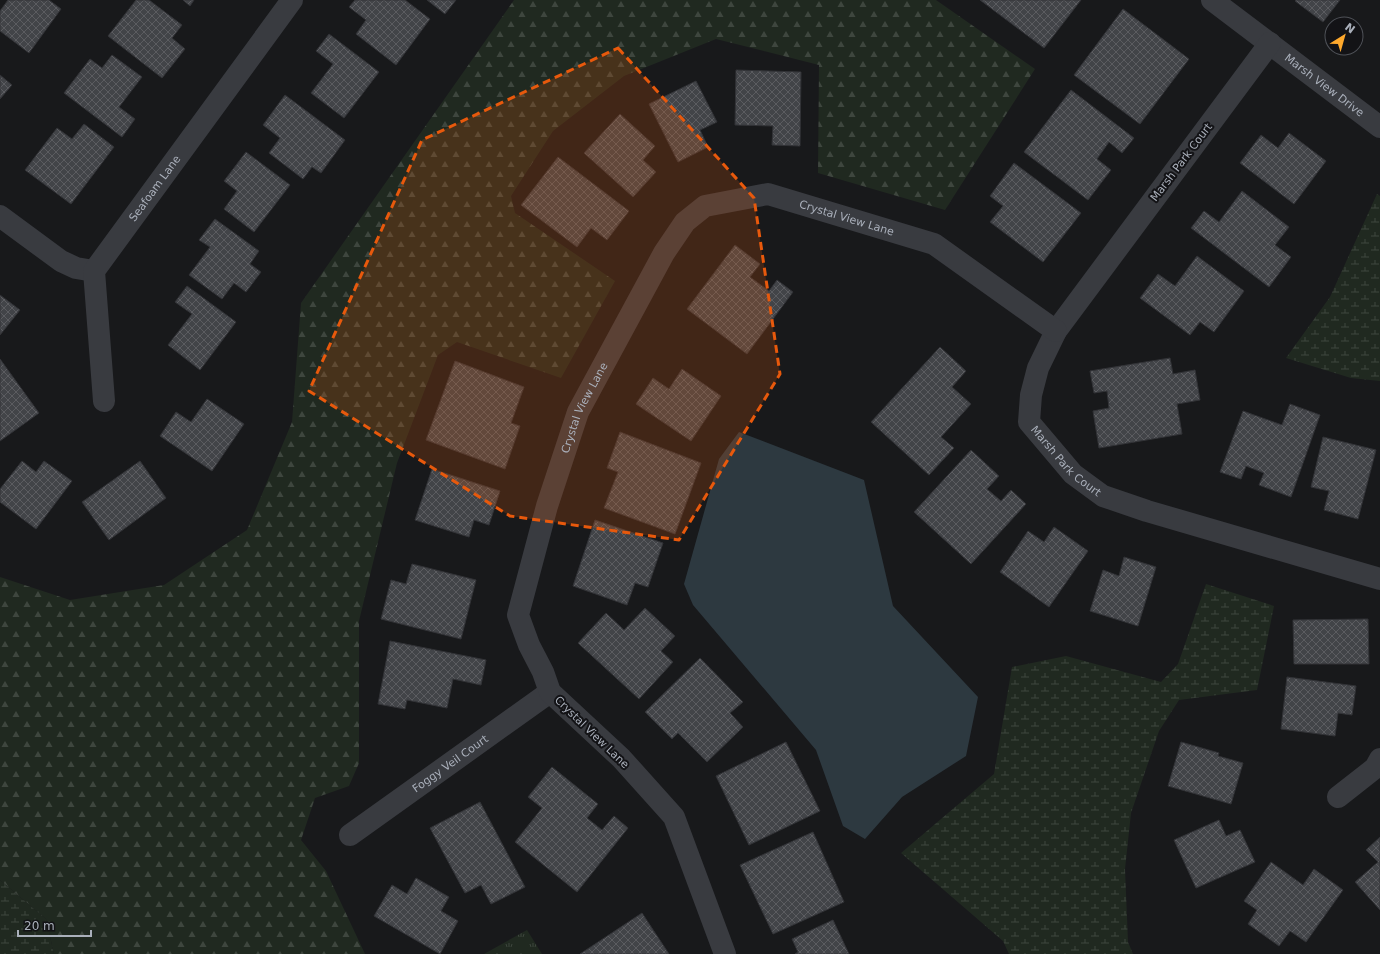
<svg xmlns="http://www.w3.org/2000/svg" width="1380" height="954" font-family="'DejaVu Sans',sans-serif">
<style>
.grass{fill:url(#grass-tufts)}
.forest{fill:url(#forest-firs)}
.wetland{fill:url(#wetland-marsh)}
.water{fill:#2d3940}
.building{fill:url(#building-cross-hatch);stroke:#323337}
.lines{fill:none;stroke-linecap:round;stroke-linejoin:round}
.minor{stroke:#393b40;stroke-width:22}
.marked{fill:#e8590c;fill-opacity:0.2;stroke:#e8590c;stroke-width:3;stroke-dasharray:8 5;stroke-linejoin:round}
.labels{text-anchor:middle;stroke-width:4;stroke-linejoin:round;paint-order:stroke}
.street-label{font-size:11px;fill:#aab0bb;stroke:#131316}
</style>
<defs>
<pattern id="grass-tufts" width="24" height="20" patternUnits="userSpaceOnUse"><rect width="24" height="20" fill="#202920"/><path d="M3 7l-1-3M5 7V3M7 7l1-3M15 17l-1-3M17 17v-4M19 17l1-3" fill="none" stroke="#3e463e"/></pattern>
<pattern id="forest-firs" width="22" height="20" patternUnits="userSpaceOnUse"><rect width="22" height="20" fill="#202920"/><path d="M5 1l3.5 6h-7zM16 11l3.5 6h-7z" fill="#3e463e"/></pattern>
<pattern id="wetland-marsh" width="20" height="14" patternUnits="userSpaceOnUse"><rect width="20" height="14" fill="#202920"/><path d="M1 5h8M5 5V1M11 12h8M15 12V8" fill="none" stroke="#3e463e"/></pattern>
<pattern id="building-cross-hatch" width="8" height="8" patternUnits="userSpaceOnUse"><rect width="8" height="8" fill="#424448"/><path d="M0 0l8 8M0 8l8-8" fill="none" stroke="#5b5c60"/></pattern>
</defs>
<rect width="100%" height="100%" fill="#18191b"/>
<polygon class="grass" points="527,930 542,954 484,954"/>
<polygon class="forest" points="514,0 936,0 1035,69 945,210 818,173 819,65 716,39 624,76 553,131 511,196 515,213 615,281 561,378 457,342 438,355 397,463 359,621 359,763 349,786 315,798 301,840 326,871 365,954 54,954 46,919 0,880 0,577 70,600 164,585 247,530 292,422 301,303"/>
<g class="wetland">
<polygon points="1377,194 1380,196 1380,381 1351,378 1286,358 1330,297"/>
<polygon points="1206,584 1274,606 1257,690 1179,700 1159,731 1131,813 1125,869 1128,942 1133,954 1009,954 1003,941 901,853 994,774 1012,667 1066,656 1161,682 1178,664"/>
<polygon points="0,880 46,919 54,954 0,954"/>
</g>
<polygon class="water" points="739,432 864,480 893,606 978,697 966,756 902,797 865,839 843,826 816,750 693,605 684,584 719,459"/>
<g class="building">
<polygon points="8,0 49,0 61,9 29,53 0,31 0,11"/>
<polygon points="136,0 149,0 182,25 172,38 185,49 162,78 108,36"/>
<polygon points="183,0 194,0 190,6"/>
<polygon points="355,0 405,0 430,19 396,65 356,34 366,20 349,7"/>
<polygon points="427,0 456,0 445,14"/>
<polygon points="980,0 1081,0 1044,48"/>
<polygon points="1296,0 1340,0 1323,22 1295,1"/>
<polygon points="1123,9 1189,59 1140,124 1074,75"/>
<polygon points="329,34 379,72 344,118 311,93 333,64 316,51"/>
<polygon points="112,55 142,77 119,107 135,119 122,137 64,93 90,59 102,68"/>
<polygon points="736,70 801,72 800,146 772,145 773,126 735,125"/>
<polygon points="0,75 12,85 0,99"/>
<polygon points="696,81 717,122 700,130 708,147 678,162 649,104"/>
<polygon points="1071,90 1134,138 1122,153 1109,142 1097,159 1111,170 1088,200 1024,152"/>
<polygon points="285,95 345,140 321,173 312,167 303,179 269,153 280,138 263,125"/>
<polygon points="620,114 655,146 643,160 656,172 633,197 584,153"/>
<polygon points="84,124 114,147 71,204 25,170 57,128 72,139"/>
<polygon points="1289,133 1326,161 1294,204 1240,163 1261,135 1278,148"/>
<polygon points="246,152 290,185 254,232 224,209 237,191 224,181"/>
<polygon points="558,157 629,211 607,240 591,228 577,247 521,205"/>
<polygon points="1014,163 1081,213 1043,262 990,222 1003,206 990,196"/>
<polygon points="1242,191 1289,227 1275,245 1291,257 1269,287 1191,228 1204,211 1219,222"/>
<polygon points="215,219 259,251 250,264 261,272 246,292 234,283 222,299 189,275 210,247 199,240"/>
<polygon points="735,245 760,264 750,277 769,291 777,280 793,292 747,354 687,309"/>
<polygon points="1197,256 1244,291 1214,332 1200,322 1190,335 1140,298 1158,274 1175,286"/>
<polygon points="187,286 236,322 200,370 168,345 192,314 175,302"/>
<polygon points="0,295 20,310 0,335"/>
<polygon points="940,347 966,371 952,387 971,404 941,437 954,448 929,475 871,422"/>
<polygon points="1170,358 1173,374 1195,370 1200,400 1177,404 1182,434 1099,448 1093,411 1109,408 1107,391 1094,393 1090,371"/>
<polygon points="0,359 39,413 0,441"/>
<polygon points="455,361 524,387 511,423 520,426 505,469 426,440"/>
<polygon points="682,369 721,396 691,441 636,404 653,378 669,389"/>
<polygon points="207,399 244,424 212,471 160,436 176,412 191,422"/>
<polygon points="1290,404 1320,415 1291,497 1259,485 1264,473 1246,466 1241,479 1220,472 1243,411 1282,425"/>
<polygon points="620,432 701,463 675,534 604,508 618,472 607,468"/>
<polygon points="1323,437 1376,450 1358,519 1324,510 1329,491 1311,487"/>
<polygon points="971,450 999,476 987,489 1001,501 1011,490 1026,504 971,564 914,512"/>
<polygon points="22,461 36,472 44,461 72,481 36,529 0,502 0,489"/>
<polygon points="140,461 166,498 109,540 82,502"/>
<polygon points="432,469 500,491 489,525 474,520 469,537 415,520"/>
<polygon points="595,520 663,543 648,587 635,583 627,605 573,586"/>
<polygon points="1054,527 1088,551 1049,607 1000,572 1028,531 1044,542"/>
<polygon points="1124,557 1156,567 1138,626 1090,611 1103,570 1119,576"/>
<polygon points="412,564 476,580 461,639 381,619 391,580 406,584"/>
<polygon points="645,608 675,636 661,651 673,662 639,699 578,643 606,613 624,630"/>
<polygon points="1368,619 1369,664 1294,664 1293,620"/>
<polygon points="390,641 486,660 481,685 453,679 447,708 407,700 405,709 378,704"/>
<polygon points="700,658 743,702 730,713 743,727 707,762 678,733 672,739 645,712"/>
<polygon points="1287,677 1356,686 1352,715 1338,713 1335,736 1281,729"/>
<polygon points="786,742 820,811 749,845 716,776"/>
<polygon points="1181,742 1219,753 1218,756 1243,763 1231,804 1168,786"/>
<polygon points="552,767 598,804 587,818 602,830 614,816 628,828 577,892 515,842 542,808 528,797"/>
<polygon points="480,802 525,887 491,904 481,885 465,893 430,828"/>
<polygon points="1219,820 1226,836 1240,830 1255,862 1196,888 1174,840"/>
<polygon points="813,832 844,902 773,934 740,865"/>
<polygon points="1380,837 1380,910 1355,882 1378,862 1366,850"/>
<polygon points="1271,862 1303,885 1314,869 1343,890 1306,942 1290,931 1279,946 1248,924 1257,910 1244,901"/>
<polygon points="416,878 449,897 441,911 458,921 440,954 374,916 392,885 407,894"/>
<polygon points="642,913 669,954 580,954"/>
<polygon points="833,920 849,954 795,954 798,952 792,939"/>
</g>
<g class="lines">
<g class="minor">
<path id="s1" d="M1212,0L1380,127"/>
<path id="s2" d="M1270,43L1056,331L1038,368L1031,395L1029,422L1073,474L1103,496L1147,511L1380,579"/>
<polyline points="0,216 61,261 76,268 94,271"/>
<path id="s3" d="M104,401L94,271L292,0"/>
<polyline points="1338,797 1375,768 1380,759"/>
<path id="s4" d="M350,835L550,692"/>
<path id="s5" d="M725,954L674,817L621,758L550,692L543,672L529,645L518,615L547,506L578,412L664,253L685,222L705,206L768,194L934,244L1056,331"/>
</g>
</g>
<path class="marked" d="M618,48L754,198L780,374L679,540L510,516L309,391L422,140Z"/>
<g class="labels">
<g class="street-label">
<text dy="4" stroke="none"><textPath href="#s1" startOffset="141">Marsh View Drive</textPath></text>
<text transform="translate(1181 162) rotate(-53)" y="4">Marsh Park Court</text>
<text dy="4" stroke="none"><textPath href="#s3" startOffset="233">Seafoam Lane</textPath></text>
<text dy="4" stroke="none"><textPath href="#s5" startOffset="1008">Crystal View Lane</textPath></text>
<text dy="4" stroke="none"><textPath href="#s5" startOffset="624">Crystal View Lane</textPath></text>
<text dy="4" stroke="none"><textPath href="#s2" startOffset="509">Marsh Park Court</textPath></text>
<text transform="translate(592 732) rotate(44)" y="4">Crystal View Lane</text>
<text dy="4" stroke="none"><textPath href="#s4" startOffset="123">Foggy Veil Court</textPath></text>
</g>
</g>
<g transform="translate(1344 36) rotate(37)"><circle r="19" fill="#131316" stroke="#4f5258"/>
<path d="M0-3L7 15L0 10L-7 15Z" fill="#ffa92c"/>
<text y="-6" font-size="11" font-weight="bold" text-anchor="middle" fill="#aab0bb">N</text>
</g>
<path d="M18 930v6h73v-6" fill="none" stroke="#aab0bb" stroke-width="2"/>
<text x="24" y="930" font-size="12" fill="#aab0bb" stroke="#131316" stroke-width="3" paint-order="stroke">20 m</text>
</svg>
